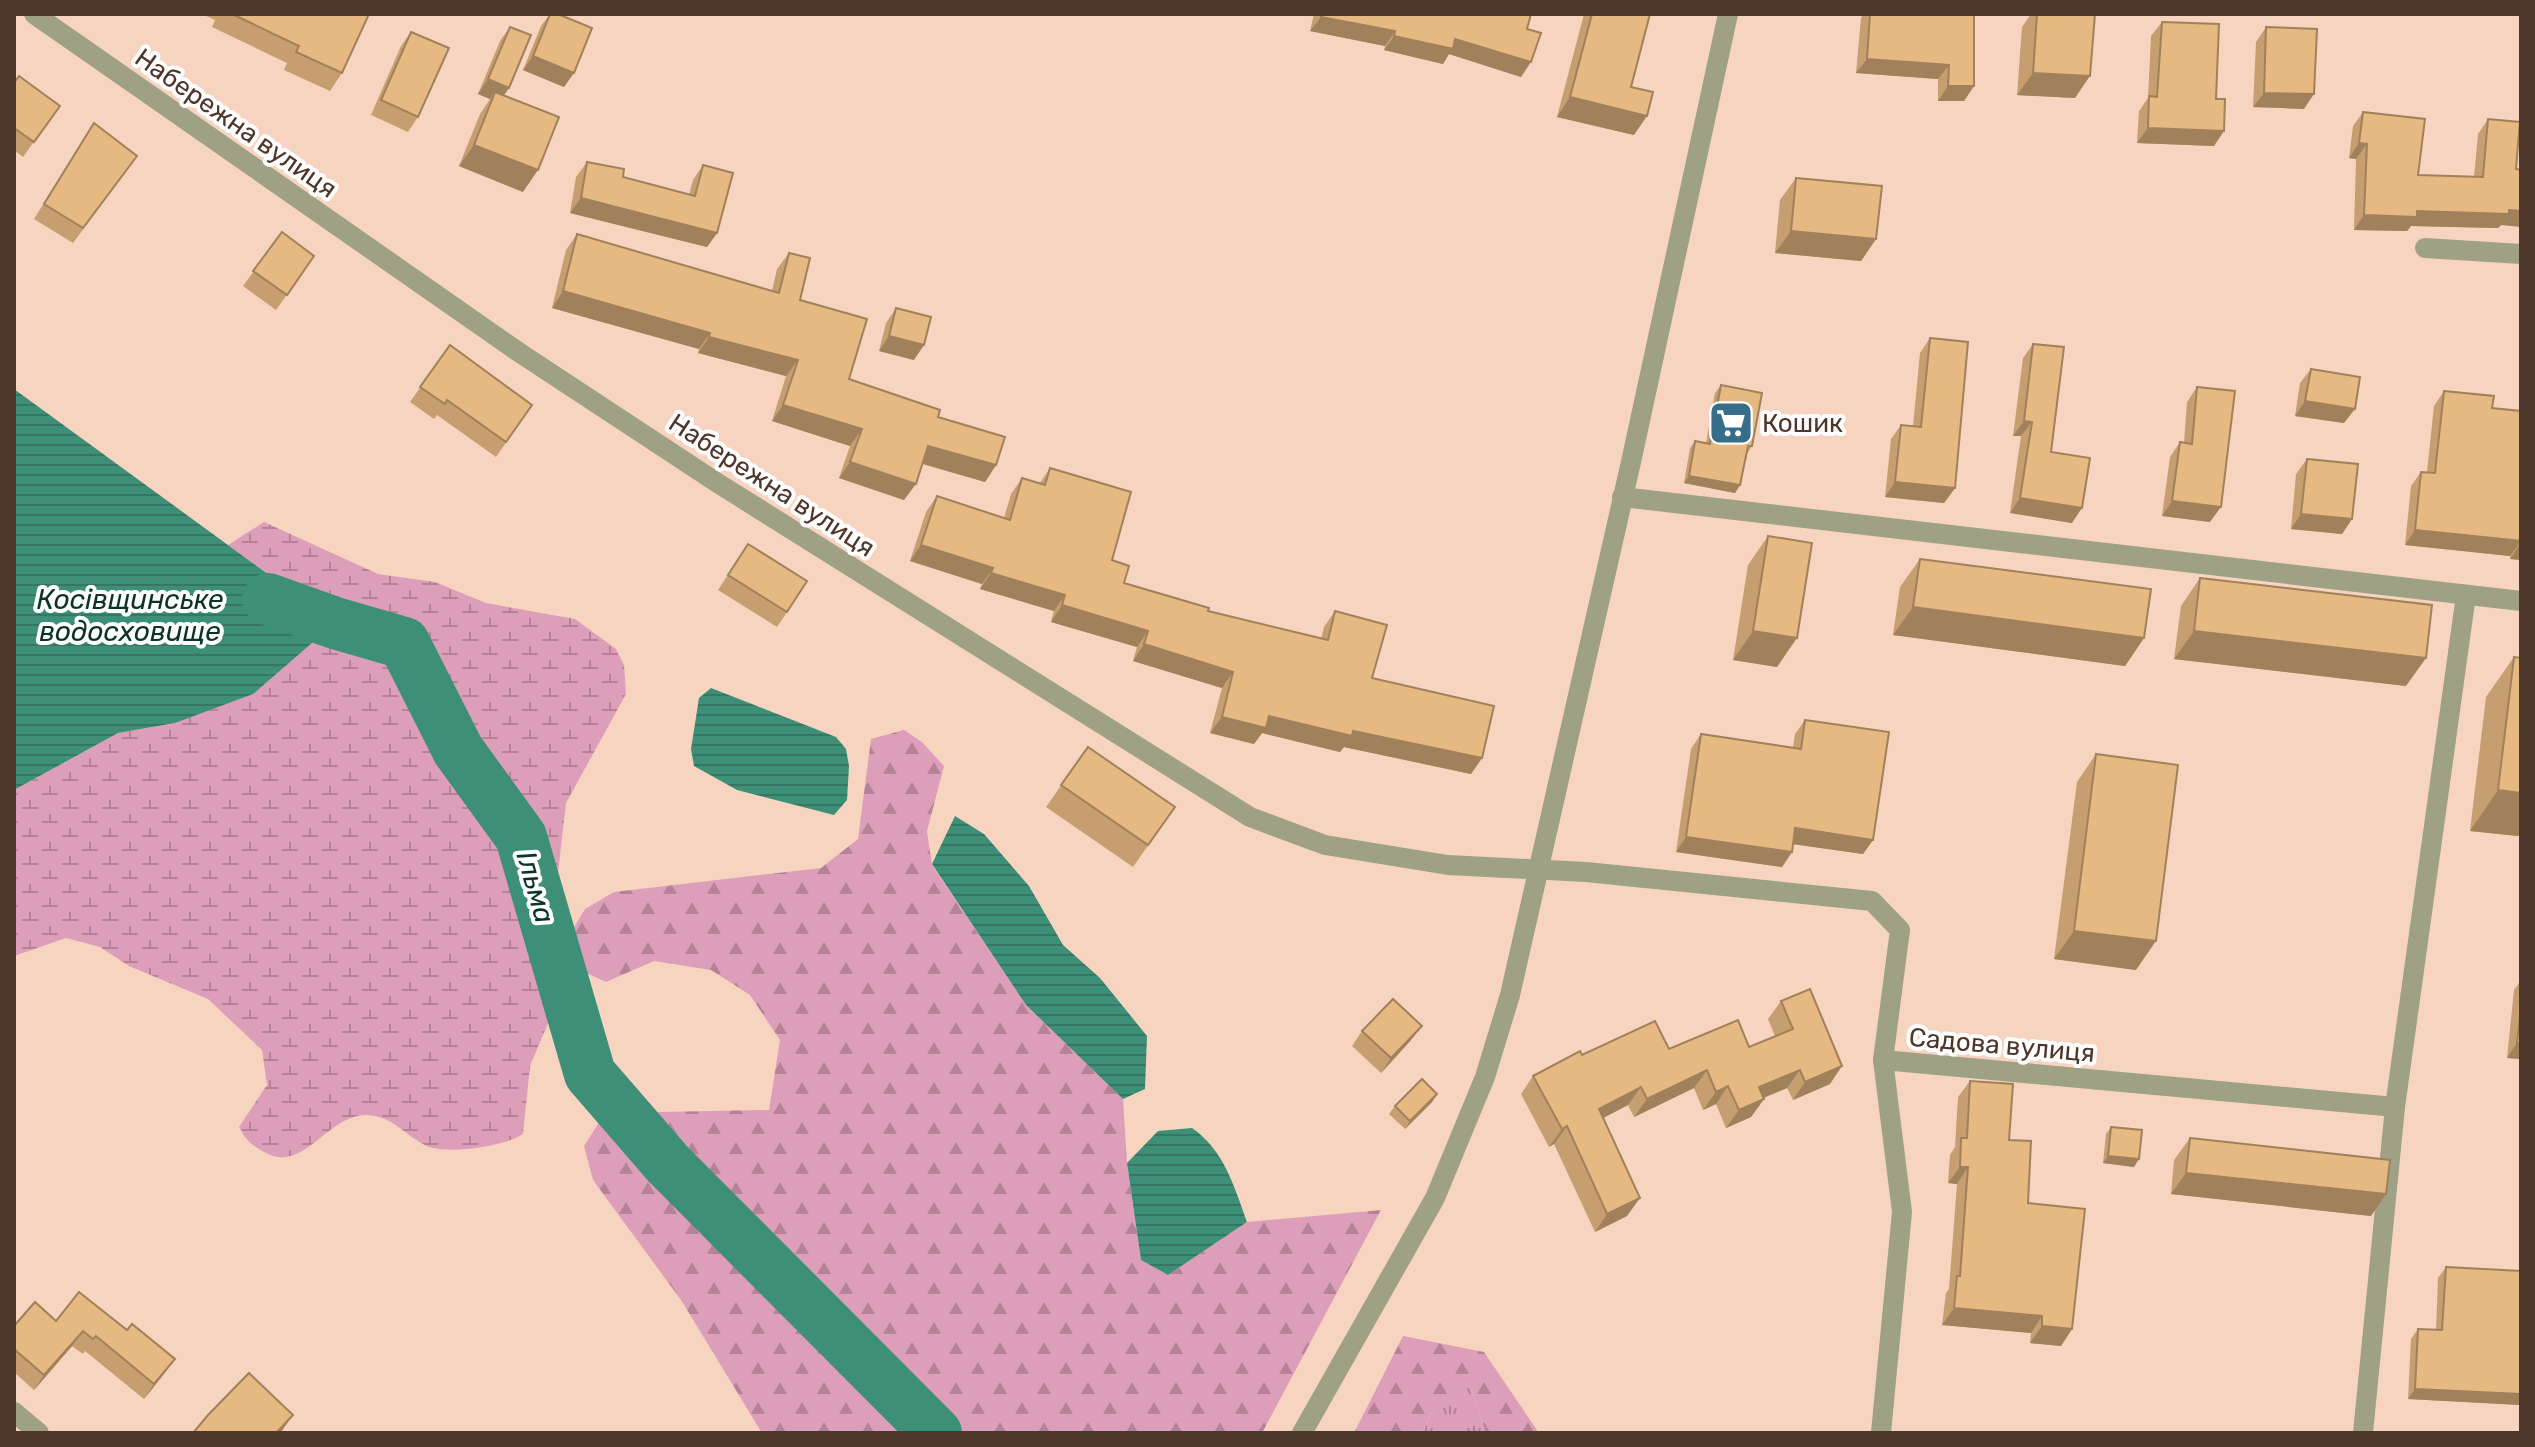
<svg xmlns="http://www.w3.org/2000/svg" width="2535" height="1447" font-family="Rubik,sans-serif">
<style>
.grass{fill:url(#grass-tufts)}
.forest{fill:url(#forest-firs)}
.wetland{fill:url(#wetland-marsh)}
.water{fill:url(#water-rules)}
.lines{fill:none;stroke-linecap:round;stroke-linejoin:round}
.river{stroke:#3e8f77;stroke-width:52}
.minor{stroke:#9ea184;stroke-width:20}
.tertiary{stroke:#9ea184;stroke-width:20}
.wall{fill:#c69e70}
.shaded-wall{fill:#a1815b}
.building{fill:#e6b882;stroke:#a1815b;stroke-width:2}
.labels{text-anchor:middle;stroke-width:8;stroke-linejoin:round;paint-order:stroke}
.street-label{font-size:26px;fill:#4e372a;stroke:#fdfdfd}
.poi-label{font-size:26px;fill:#4e372a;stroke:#fdfdfd;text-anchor:start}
.water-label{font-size:28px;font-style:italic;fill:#0c3328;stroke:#fdfdfd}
</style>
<defs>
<pattern id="grass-tufts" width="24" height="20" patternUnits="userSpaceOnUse" patternTransform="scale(2)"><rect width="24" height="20" fill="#dd9eba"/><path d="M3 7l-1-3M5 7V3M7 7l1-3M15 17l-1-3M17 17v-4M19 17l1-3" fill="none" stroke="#b58297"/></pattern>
<pattern id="forest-firs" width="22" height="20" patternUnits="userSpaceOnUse" patternTransform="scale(2)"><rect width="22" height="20" fill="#dd9eba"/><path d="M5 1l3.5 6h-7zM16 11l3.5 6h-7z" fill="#b58297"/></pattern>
<pattern id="wetland-marsh" width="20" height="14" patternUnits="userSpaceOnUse" patternTransform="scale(2)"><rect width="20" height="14" fill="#dd9eba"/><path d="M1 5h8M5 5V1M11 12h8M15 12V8" fill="none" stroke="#b58297"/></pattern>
<pattern id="water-rules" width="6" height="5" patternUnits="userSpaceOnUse" patternTransform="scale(2)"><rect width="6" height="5" fill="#3e8f77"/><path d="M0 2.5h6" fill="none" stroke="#367662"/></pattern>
</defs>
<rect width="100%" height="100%" fill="#f7d4c0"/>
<polygon class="grass" points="1463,1378 1472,1391 1486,1433 1422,1433 1433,1410"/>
<g class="forest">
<polygon points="904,730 922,742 944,766 927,831 932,865 1026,1005 1123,1099 1127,1163 1141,1260 1168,1275 1247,1222 1381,1210 1262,1433 762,1433 681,1300 593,1180 584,1146 605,1113 769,1110 780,1040 750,995 711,970 654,961 606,982 574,967 569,936 585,909 614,892 821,868 858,839 871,739"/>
<polygon points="1403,1336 1484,1352 1539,1433 1486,1433 1472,1391 1463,1379 1433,1410 1422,1433 1354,1433"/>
</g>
<path class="wetland" d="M264,522L378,574L435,582L486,603L575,619L616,649L624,665L626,694L566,803L545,987L549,1021L530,1066L523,1134C506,1146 447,1155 427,1146C405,1136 393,1116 367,1115C327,1114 304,1175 264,1152C251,1145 246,1140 239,1127L267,1085L262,1050L208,999L129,966L100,947L66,938L14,956V790L118,733L175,723L335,623L228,545Z"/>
<g class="water">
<polygon points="14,389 335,623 253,694 175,723 118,733 14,790"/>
<polygon points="711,688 836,737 846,749 849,766 847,800 834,815 737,790 694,766 691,749 699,698"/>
<polygon points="955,816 984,834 1029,886 1063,945 1100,978 1147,1036 1145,1089 1123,1099 1026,1005 932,864"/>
<path d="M1192,1128C1224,1150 1234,1186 1247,1222L1168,1275L1141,1260L1127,1163L1158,1131Z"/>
</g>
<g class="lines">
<polyline class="river" points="268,599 335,623 404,643 458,750 521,837 590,1074 668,1164 936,1433"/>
<g class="minor">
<polyline points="34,14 517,351 716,482 1250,817 1325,845 1448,865 1586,872 1872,901 1900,930 1883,1060"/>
<polyline points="2425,248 2521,254"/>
<polyline points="1622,497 2521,601"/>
<polyline points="14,1412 39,1433"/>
<polyline points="1881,1433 1902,1212 1883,1060 2395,1107"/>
<polyline points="2363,1433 2395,1107 2466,595"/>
</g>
<polyline class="tertiary" points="1302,1433 1435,1198 1485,1077 1510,995 1631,462 1728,14"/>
</g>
<g class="wall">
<polygon points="202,14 369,14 342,73 330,91 284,70 287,63 212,27 215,20"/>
<polygon points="550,14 558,14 564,87 523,70 541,26"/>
<polygon points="1314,14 1531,14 1527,29 1521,77 1449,54 1443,64 1384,50 1385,46 1310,31"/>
<polygon points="1584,14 1650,14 1631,87 1634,135 1557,117"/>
<polygon points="1864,14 1974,14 1974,86 1964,101 1938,101 1938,79 1856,73 1861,18"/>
<polygon points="2031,14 2095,14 2075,98 2017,95 2022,27"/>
<polygon points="2162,22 2214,146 2137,143 2139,111 2148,98 2151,36"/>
<polygon points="510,27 509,88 504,95 523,192 459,166 480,114 490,99 478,94 500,41"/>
<polygon points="2266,27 2304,109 2253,107 2256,42"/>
<polygon points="411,32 418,117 408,132 371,115 401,46"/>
<polygon points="14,83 60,106 23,157 14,150"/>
<polygon points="2363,112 2418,175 2474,177 2478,134 2488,119 2501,225 2498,228 2411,226 2407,231 2354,230 2356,159 2349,158 2353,126"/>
<polygon points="94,123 127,170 73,243 34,219"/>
<polygon points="587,162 623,177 689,195 693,180 703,165 717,233 707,247 570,213 576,177"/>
<polygon points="1796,178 1876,239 1861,261 1775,253 1780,200"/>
<polygon points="282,232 314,256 276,310 243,286"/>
<polygon points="577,234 772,291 777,269 789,253 800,300 849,379 938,417 996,465 985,482 922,464 904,500 839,478 850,446 772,421 786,376 698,353 699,349 552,308 566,250"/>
<polygon points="896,308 914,360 879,351 886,323"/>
<polygon points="1930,338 1955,488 1944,503 1885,497 1891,439 1901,425 1913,426 1920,353"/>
<polygon points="2033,344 2051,452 2072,523 2010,513 2021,436 2013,436 2023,358"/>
<polygon points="450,345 532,405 496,457 437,415 434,419 410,402"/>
<polygon points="2311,369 2344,423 2295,416 2300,383"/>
<polygon points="1721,385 1752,446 1747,454 1740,485 1735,493 1684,483 1690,448 1695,441 1706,443 1715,393"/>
<polygon points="2197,387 2210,522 2162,516 2170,457 2180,442 2184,443 2187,402"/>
<polygon points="2444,391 2492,408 2521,411 2521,560 2510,559 2510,556 2405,545 2411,486 2421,472 2427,472 2434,406"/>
<polygon points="2307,459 2352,519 2342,534 2291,529 2296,474"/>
<polygon points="1050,468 1112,560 1124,583 1208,611 1321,639 1324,627 1335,611 1372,678 1482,758 1471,774 1344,747 1340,752 1262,733 1254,744 1210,733 1222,688 1133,661 1137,647 1051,622 1054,611 980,589 982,584 910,561 926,512 937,496 1004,518 1011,494 1022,478 1040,483"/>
<polygon points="1768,536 1777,667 1733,660 1748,565"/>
<polygon points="748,544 787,612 777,627 718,590"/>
<polygon points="1920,559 2144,638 2125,666 1893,635 1900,587"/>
<polygon points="2200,578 2406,686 2174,659 2181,606"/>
<polygon points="2514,657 2521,658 2521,832 2518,836 2470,831 2486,697"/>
<polygon points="1805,720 1873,840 1863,854 1793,844 1792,852 1782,867 1676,852 1691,749 1701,734 1793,747 1795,734"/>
<polygon points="1088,747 1175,807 1133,867 1046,807"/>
<polygon points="2096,754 2136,970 2054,959 2077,782"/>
<polygon points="2521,980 2521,1059 2507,1058 2514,990"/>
<polygon points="1781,1001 1830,1084 1793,1100 1787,1088 1763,1098 1764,1099 1751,1117 1726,1128 1716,1104 1703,1110 1694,1088 1634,1117 1628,1105 1603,1118 1627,1216 1595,1232 1554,1144 1549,1147 1521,1094 1533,1076 1582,1055 1669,1049 1749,1047 1775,1036 1768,1019"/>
<polygon points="1362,1031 1411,1040 1381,1073 1352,1046"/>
<polygon points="1970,1081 2009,1140 2028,1203 2072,1329 2061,1346 2030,1343 2031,1333 1942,1325 1946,1293 1949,1289 1957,1184 1948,1183 1950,1155 1955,1147 1958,1097"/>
<polygon points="1437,1094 1432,1102 1405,1129 1389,1114 1395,1106"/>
<polygon points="2111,1127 2134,1167 2103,1163 2106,1134"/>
<polygon points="2190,1138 2371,1216 2171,1194 2174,1160"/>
<polygon points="2446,1267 2521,1271 2521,1405 2408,1399 2411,1339 2418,1329 2436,1330 2438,1278"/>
<polygon points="56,1321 127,1330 175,1359 144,1399 85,1351 83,1354 72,1346 34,1390 14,1372 14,1326"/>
</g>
<g class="shaded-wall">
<polygon points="1321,17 1395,31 1385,46 1310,31"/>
<polygon points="1394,36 1455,39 1531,62 1521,77 1449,54 1443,64 1384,50"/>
<polygon points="533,56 574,73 564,87 523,70"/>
<polygon points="1867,59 1949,65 1938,79 1856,73"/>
<polygon points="2033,73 2090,76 2075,98 2017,95"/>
<polygon points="488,79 509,88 499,102 495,92 490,99 478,94"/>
<polygon points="1948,86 1974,86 1964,101 1938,101"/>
<polygon points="2264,93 2314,94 2304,109 2253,107"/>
<polygon points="1570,97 1647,116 1634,135 1557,117"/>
<polygon points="2148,128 2224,131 2214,146 2137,143"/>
<polygon points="2359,143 2367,144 2356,159 2349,158"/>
<polygon points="474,145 538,170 523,192 459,166"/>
<polygon points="581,198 717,233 707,247 570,213"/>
<polygon points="2509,210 2521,211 2521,227 2501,225 2498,228 2411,226 2407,231 2354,230 2364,215 2417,211"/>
<polygon points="1791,231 1876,239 1861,261 1775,253"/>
<polygon points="563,291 710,333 699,349 552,308"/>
<polygon points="889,336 924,345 914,360 879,351"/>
<polygon points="709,337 798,360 786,376 698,353"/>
<polygon points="2305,401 2355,409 2344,423 2295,416"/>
<polygon points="783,405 862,429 850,446 772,421"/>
<polygon points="2024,421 2032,422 2021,436 2013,436"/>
<polygon points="928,446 996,465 985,482 917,462"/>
<polygon points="850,462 916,484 904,500 839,478"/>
<polygon points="1689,476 1740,485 1735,493 1684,483"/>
<polygon points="1895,482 1955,488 1944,503 1885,497"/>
<polygon points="2020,498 2082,508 2072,523 2010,513"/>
<polygon points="2172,501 2221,507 2210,522 2162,516"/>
<polygon points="2301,514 2352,519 2342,534 2291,529"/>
<polygon points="2415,530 2521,541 2510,556 2405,545"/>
<polygon points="2520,544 2521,560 2510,559"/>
<polygon points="921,545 993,568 982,584 910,561"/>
<polygon points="991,573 1065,595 1054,611 980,589"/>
<polygon points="1062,605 1148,631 1137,647 1051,622"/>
<polygon points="1913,607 2144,638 2125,666 1893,635"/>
<polygon points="1753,631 1797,638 1777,667 1733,660"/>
<polygon points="2194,631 2426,658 2406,686 2174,659"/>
<polygon points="1144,644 1233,672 1222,688 1133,661"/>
<polygon points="1269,716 1353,731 1482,758 1471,774 1344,747 1340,752 1262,733 1254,744 1210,733 1222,717"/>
<polygon points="2498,790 2521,793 2521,832 2518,836 2470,831"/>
<polygon points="1795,828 1873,840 1863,854 1785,843"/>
<polygon points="1686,837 1792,852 1782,867 1676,852"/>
<polygon points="2074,931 2156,941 2136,970 2054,959"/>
<polygon points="1422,1026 1411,1040 1381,1073 1391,1058"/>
<polygon points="2517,1043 2521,1043 2521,1059 2507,1058"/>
<polygon points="1842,1066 1830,1084 1793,1100 1805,1082"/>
<polygon points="1707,1070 1694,1088 1634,1117 1647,1099"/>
<polygon points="1800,1070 1787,1088 1746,1105 1759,1087"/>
<polygon points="1728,1086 1716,1104 1703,1110 1716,1092"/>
<polygon points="1641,1087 1628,1105 1586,1127 1599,1109"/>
<polygon points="1437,1094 1432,1102 1405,1129 1410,1121"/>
<polygon points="1764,1099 1751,1117 1726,1128 1739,1110"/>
<polygon points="1567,1126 1554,1144 1549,1147 1562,1129"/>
<polygon points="2108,1156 2139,1159 2134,1167 2103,1163"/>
<polygon points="1960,1167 1968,1167 1957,1184 1948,1183"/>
<polygon points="2186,1173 2386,1194 2371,1216 2171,1194"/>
<polygon points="1640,1198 1627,1216 1595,1232 1607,1214"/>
<polygon points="1954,1308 2042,1316 2031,1333 1942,1325"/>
<polygon points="2042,1326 2072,1329 2061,1346 2030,1343"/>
<polygon points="83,1331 72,1346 34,1390 44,1375"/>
<polygon points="175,1359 164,1374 144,1399 154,1384"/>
<polygon points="2415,1389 2521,1394 2521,1405 2408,1399"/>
<polygon points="293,1415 281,1432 276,1433"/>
</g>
<g class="building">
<polygon points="232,14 369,14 342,73 296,52 299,46"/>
<polygon points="550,14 558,14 592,28 574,73 533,56"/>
<polygon points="1321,14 1531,14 1527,29 1541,33 1531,62 1455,39 1453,49 1394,36 1395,31 1321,17"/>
<polygon points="1592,14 1650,14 1631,87 1653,92 1647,116 1570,97"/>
<polygon points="1870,14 1974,14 1974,86 1948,86 1949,65 1867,59"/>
<polygon points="2037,14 2095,14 2090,76 2033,73"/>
<polygon points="2162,22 2219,24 2216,99 2225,99 2224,131 2148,128 2149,96 2157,97"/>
<polygon points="510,27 531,35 509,88 488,79"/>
<polygon points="2266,27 2317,29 2314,94 2264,93"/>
<polygon points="411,32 449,48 418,117 381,100"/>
<polygon points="19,76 60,106 34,142 14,128 14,83"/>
<polygon points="495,92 559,117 538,170 474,145"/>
<polygon points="2363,112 2425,119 2418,175 2483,177 2488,119 2520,122 2516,169 2521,170 2521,211 2509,210 2509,214 2417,211 2417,217 2364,215 2367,144 2359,143"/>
<polygon points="94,123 137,156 83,228 44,204"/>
<polygon points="587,162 624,169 623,177 695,196 703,165 733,173 717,233 581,198"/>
<polygon points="1796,178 1882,186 1876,239 1791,231"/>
<polygon points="282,232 314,256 287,295 253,271"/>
<polygon points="577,234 779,293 789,253 810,258 800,300 867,319 849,379 940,410 938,417 1005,437 996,465 928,446 916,484 850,462 862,429 783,405 798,360 709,337 710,333 563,291"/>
<polygon points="896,308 931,317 924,345 889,336"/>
<polygon points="1930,338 1968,342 1955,488 1895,482 1901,425 1921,427"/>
<polygon points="2033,344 2064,347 2051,452 2090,458 2082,508 2020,498 2032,422 2024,421"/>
<polygon points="450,345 532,405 506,442 447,400 445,404 420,387"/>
<polygon points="2311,369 2360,377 2355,409 2305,401"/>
<polygon points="1721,385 1762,393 1752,446 1748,446 1740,485 1689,476 1695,441 1710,444"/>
<polygon points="2197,387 2235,391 2221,507 2172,501 2180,442 2192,444"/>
<polygon points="2444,391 2494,396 2492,408 2521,411 2521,544 2521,541 2415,530 2421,472 2435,473"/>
<polygon points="2307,459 2358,464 2352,519 2301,514"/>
<polygon points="1050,468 1131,492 1112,560 1129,566 1124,583 1209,608 1208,611 1328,640 1335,611 1387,625 1372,678 1494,706 1482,758 1353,731 1352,736 1269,716 1266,728 1222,717 1233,672 1144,644 1148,631 1062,605 1065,595 991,573 993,568 921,545 937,496 1010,520 1022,478 1045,485"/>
<polygon points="1768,536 1812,543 1797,638 1753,631"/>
<polygon points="748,544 807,581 787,612 728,575"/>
<polygon points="1920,559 2151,589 2144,638 1913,607"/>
<polygon points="2200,578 2432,605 2426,658 2194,631"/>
<polygon points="2514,657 2521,658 2521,793 2498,790"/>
<polygon points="1805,720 1889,732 1873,840 1795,828 1792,852 1686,837 1701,734 1801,749"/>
<polygon points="1088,747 1175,807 1148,845 1061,785"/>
<polygon points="2096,754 2178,765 2156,941 2074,931"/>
<polygon points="1810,989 1842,1066 1805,1082 1800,1070 1759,1087 1764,1099 1739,1110 1728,1086 1716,1092 1707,1070 1647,1099 1641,1087 1599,1109 1640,1198 1607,1214 1567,1126 1562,1129 1533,1076 1580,1051 1582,1055 1655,1021 1669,1049 1738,1020 1749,1047 1793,1029 1781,1001"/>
<polygon points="1393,999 1422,1026 1391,1058 1362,1031"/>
<polygon points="2521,1009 2521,1043 2517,1043"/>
<polygon points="1422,1079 1437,1094 1410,1121 1395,1106"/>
<polygon points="1970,1081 2013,1084 2009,1140 2031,1141 2028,1203 2085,1209 2072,1329 2042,1326 2042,1316 1954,1308 1957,1276 1960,1276 1968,1167 1960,1167 1961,1138 1967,1138"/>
<polygon points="2111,1127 2142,1130 2139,1159 2108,1156"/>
<polygon points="2190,1138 2390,1160 2386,1194 2186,1173"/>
<polygon points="2446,1267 2521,1271 2521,1394 2415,1389 2418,1329 2442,1330"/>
<polygon points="79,1292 127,1330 132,1324 175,1359 154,1384 96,1336 93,1339 83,1331 44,1375 14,1349 14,1326 35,1302 56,1321"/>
<polygon points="249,1373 293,1415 276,1433 193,1433 208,1415"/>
</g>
<defs>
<g id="supermarket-square" transform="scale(2.3)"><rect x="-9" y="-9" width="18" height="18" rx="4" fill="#366d88" stroke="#fdfdfd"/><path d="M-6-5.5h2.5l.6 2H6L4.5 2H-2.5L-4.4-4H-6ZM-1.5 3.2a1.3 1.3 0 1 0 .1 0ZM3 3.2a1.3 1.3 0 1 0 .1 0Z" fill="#fff"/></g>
</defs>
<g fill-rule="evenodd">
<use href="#supermarket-square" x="1731" y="423"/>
</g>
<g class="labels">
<g class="street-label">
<text transform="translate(236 123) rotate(35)" y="9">Набережна вулиця</text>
<text transform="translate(772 485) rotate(33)" y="9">Набережна вулиця</text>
<text transform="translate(2002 1045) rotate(5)" y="9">Садова вулиця</text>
</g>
<g class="poi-label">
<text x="1762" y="432">Кошик</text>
</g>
<g class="water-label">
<text x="130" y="609">Косівщинське<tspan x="130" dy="32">водосховище</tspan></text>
<text transform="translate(536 887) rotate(74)" y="10">Ільма</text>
</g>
</g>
<rect width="2535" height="1447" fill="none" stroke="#4e372a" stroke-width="32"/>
</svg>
